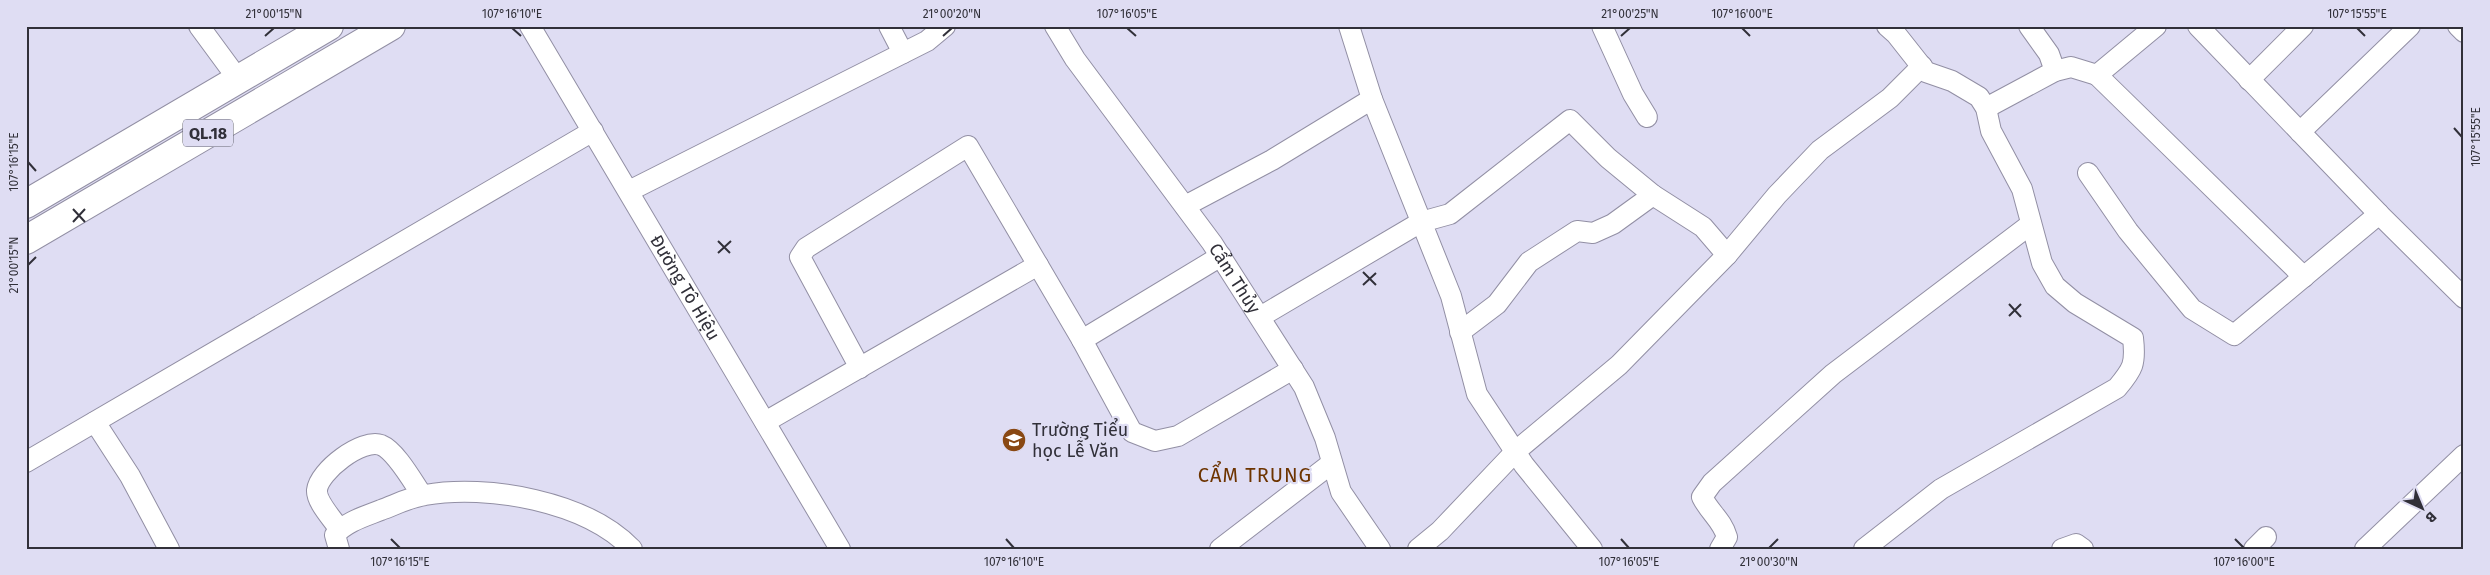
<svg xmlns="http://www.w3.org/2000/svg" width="2490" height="575" font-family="'Fira Sans',sans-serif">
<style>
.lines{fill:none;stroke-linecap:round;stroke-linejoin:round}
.minor-casing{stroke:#928fa4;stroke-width:22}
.highway-casing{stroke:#928fa4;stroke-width:30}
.minor{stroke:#fff;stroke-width:20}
.highway{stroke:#fff;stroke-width:28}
.ticks{fill:none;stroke:#313039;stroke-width:2}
.labels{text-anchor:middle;stroke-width:4.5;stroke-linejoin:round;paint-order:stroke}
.shield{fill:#dfddf3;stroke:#656471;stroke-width:1}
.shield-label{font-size:16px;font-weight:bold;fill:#313039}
.street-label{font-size:18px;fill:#313039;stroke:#dfddf3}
.poi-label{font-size:18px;fill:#313039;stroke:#dfddf3;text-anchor:start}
.quarter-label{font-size:20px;letter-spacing:1px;fill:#6d3400;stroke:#dfddf3}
.neatline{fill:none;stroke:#313039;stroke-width:2}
.ticks-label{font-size:12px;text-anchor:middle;fill:#313039}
</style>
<rect width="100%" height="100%" fill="#dfddf3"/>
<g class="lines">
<g class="minor-casing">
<g id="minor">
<polyline points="199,26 238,79"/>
<path id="s1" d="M530,26L840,549"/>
<polyline points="889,26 903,53"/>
<path id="s2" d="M1055,26L1075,59L1212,243L1304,387L1325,438L1341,492L1380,549"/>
<polyline points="1349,26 1372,99 1451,296 1477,394 1524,465 1592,549"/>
<polyline points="1602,26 1633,94 1647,117"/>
<polyline points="2029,26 2049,54 2055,71"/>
<polyline points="2198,26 2379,214 2464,298"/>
<polyline points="2458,26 2464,32"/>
<polyline points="2097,75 2304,277"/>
<polyline points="2249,80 2303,26"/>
<polyline points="1986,108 2055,71 2071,67 2097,75 2156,26"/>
<polyline points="2300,132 2410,26"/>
<polyline points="2088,173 2128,231 2192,309 2234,335 2379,214"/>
<polyline points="629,191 927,41 945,26"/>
<polyline points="1185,206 1272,160 1372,99"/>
<polyline points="1260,317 1421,222 1450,214 1570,120 1608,158 1653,195 1703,227 1727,255"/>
<polyline points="1460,332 1497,304 1529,262 1577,231 1593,233 1613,224 1653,195"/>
<polyline points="1082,340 1221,256"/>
<polyline points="860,368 800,257 806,248 968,146 1082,340 1132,432 1155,441 1178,436 1293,369"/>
<polyline points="95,422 130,476 169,549"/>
<polyline points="765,422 1038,265"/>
<polyline points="26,462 593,131"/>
<path d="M339,529C333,519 316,502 317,490C319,471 362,438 381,445C396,451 413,482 422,495"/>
<path d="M339,549L335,535C345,522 366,516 381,510C395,505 410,497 425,495C487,484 586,501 632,549"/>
<polyline points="1220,549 1332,463"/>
<polyline points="1418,549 1440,531 1516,451 1619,365 1727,255 1777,195 1820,150 1890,98 1922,66"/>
<path d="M1720,549L1727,537C1722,520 1710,513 1702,497L1712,483L1833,374L2031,224"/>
<path d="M1864,549L1941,489L2117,388C2133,369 2136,364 2133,338L2075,303L2055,286L2042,263L2022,189L1991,131L1986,108L1979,97L1952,81L1926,72L1896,34L1887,26"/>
<polyline points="2062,549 2076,544 2083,549"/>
<polyline points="2254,549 2266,537"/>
<polyline points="2365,549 2464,455"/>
</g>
</g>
<g class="highway-casing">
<g id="highway">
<polyline points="26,204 329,26"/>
<polyline points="26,240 391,26"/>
</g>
</g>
<use href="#minor" class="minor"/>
<use href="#highway" class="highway"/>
</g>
<path class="ticks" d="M512,28L521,36M1127,28L1136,36M1742,28L1750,36M2357,28L2365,36M265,36L274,28M943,36L952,28M1621,36L1630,28M2454,128L2462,137M28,162L36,171M73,209L85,222M73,222L85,209M718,241L730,253M718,253L731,241M28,265L36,257M1363,272L1376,285M1363,285L1376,273M2009,304L2021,317M2009,316L2021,304M391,539L400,548M1006,539L1014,548M1621,539L1629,548M2235,539L2244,548M1769,548L1778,539"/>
<defs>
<g id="school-disc" transform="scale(1.25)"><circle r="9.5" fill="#894813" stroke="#dfddf3"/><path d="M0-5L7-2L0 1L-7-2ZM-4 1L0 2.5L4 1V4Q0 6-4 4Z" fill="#fff"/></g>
</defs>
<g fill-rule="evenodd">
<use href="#school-disc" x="1014" y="440"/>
</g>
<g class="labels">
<rect class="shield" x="183" y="119.5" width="50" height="27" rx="4"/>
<g class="shield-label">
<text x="208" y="139">QL.18</text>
</g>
<g class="street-label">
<text dy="6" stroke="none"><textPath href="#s2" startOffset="310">Cẩm Thủy</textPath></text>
<text dy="6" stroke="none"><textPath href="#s1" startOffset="304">Đường Tô Hiệu</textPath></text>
</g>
<g class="poi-label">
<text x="1032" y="436">Trường Tiểu<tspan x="1032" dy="21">học Lễ Văn</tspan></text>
</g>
<g class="quarter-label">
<text x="1255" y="482">CẨM TRUNG</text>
</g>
</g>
<rect width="2490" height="575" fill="none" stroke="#dfddf3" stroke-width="55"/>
<g transform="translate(2422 508) rotate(136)" stroke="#dfddf3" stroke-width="4" paint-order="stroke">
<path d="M0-4L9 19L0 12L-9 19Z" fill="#313039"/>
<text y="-8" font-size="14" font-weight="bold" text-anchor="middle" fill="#313039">B</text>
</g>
<rect x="28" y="28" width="2434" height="520" class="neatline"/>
<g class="ticks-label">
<text x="274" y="18">21°00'15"N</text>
<text x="512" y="18">107°16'10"E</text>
<text x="952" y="18">21°00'20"N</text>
<text x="1127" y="18">107°16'05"E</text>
<text x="1630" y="18">21°00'25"N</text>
<text x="1742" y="18">107°16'00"E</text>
<text x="2357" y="18">107°15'55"E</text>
<text transform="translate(2476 137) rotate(-90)" y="4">107°15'55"E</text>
<text transform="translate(14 162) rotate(-90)" y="4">107°16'15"E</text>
<text transform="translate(14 265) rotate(-90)" y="4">21°00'15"N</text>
<text x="400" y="566">107°16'15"E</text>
<text x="1014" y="566">107°16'10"E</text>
<text x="1629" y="566">107°16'05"E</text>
<text x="1769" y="566">21°00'30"N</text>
<text x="2244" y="566">107°16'00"E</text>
</g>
</svg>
